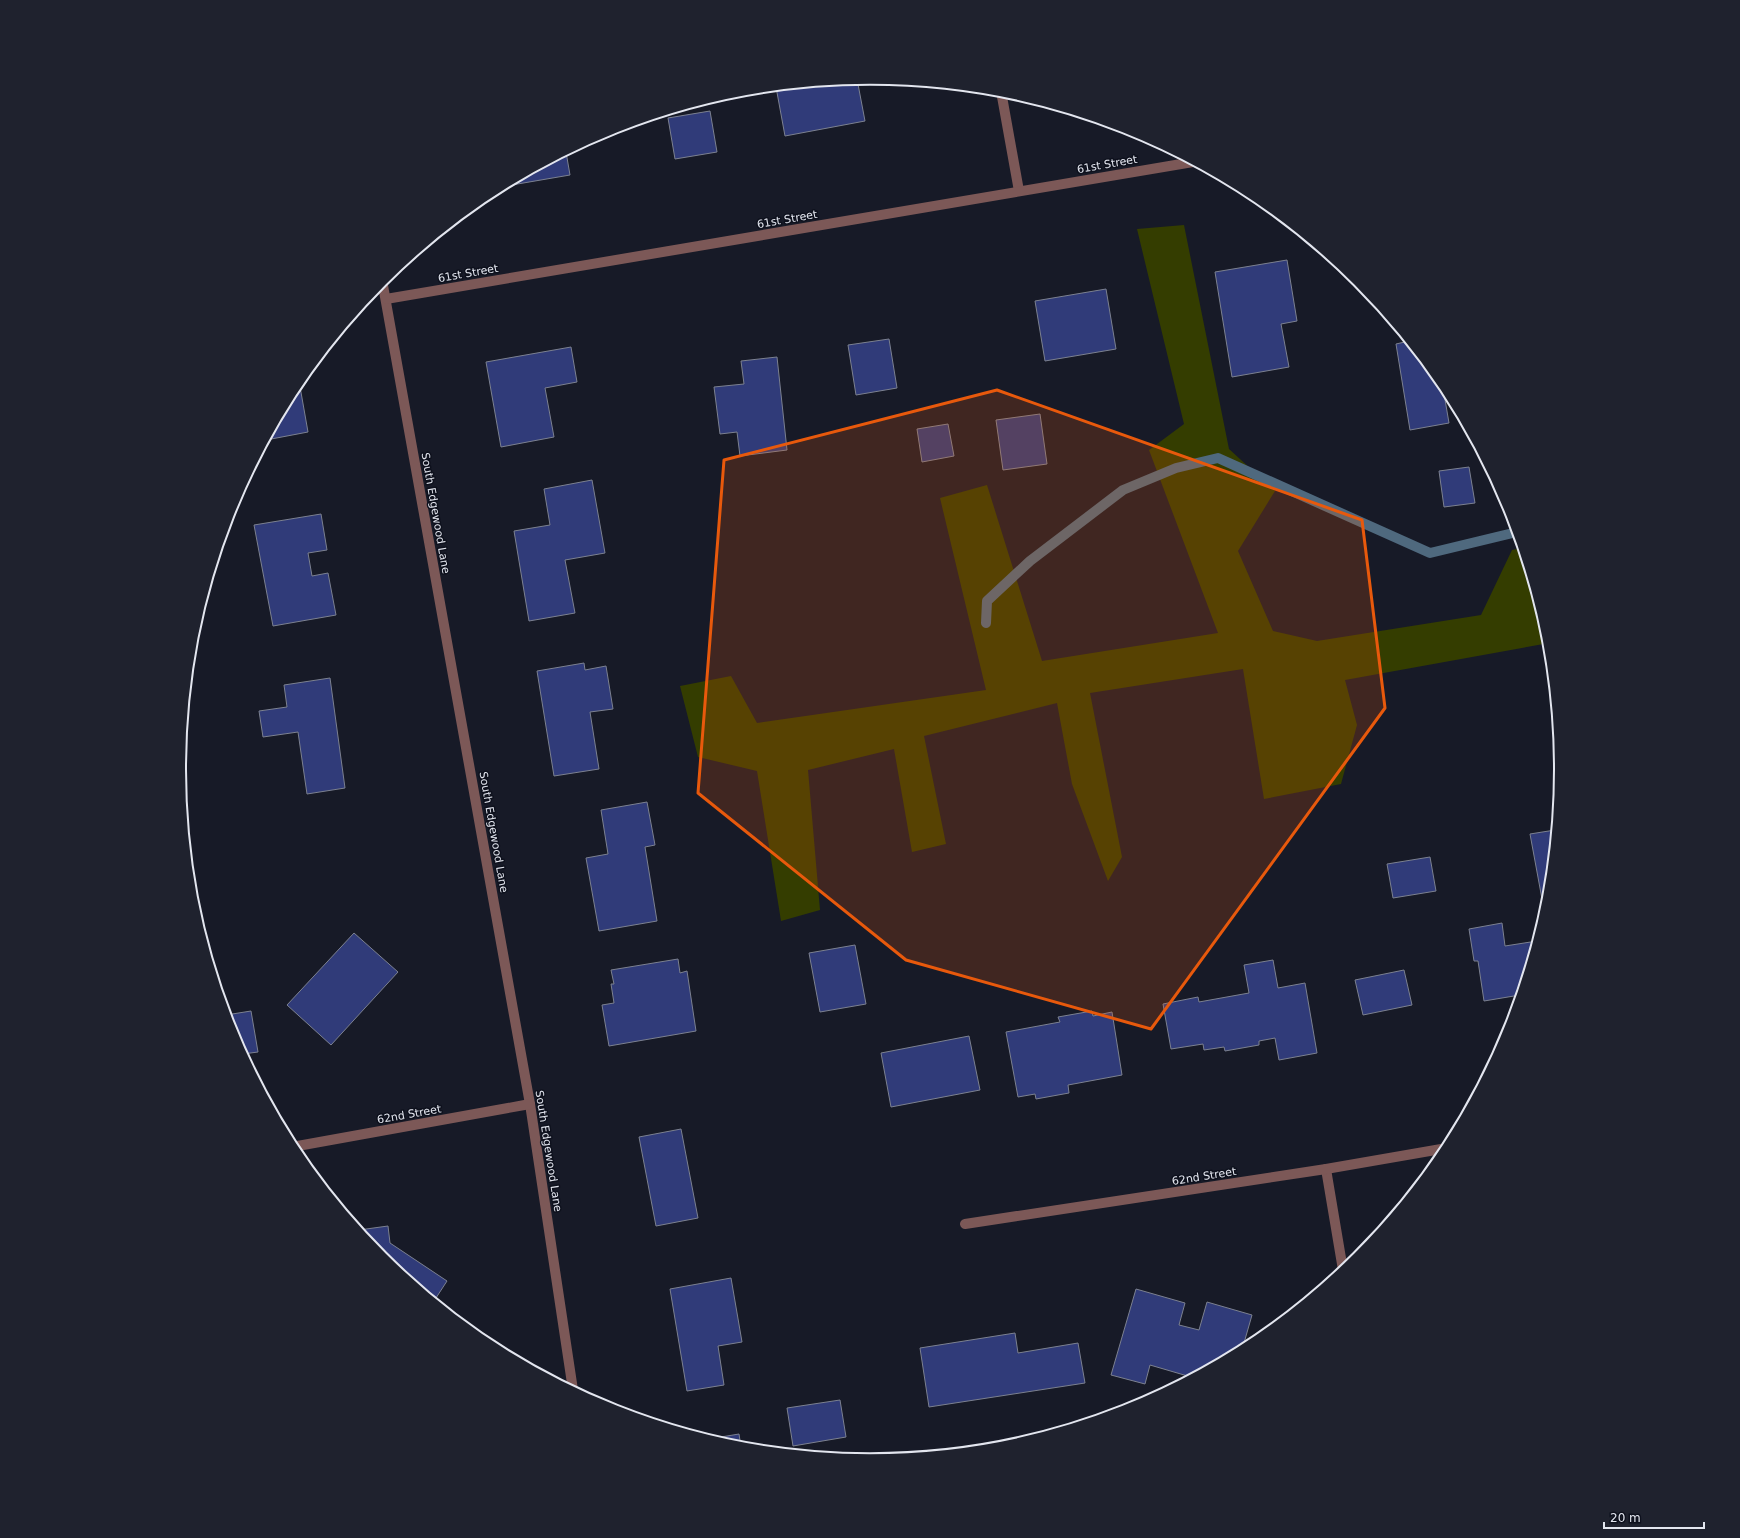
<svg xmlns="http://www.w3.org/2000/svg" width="1740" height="1538" font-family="'DejaVu Sans',sans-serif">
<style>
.green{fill:#343d00}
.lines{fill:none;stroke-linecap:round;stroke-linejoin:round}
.stream{stroke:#4f697e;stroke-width:10}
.building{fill:#303b79;stroke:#7c8190}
.minor{stroke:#7c5857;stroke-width:10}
.marked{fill:#e8590c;fill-opacity:0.2;stroke:#e8590c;stroke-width:3;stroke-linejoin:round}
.labels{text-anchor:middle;stroke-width:3;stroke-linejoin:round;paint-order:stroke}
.street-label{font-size:11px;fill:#e3e6ef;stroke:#0e111d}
.rim{fill:none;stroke:#e3e6ef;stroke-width:2}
</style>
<rect width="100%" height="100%" fill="#171a27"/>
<polygon class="green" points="1184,225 1229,449 1275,491 1238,551 1273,631 1317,641 1481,615 1512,550 1522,548 1548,634 1549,643 1345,680 1357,725 1341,784 1264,799 1243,669 1090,693 1122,857 1108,881 1072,784 1057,703 924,736 946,844 912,852 894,749 808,770 820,910 781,921 757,771 698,757 680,686 731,676 757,723 986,690 940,498 987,485 1042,661 1218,633 1149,450 1184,424 1137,229"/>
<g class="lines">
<polyline class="stream" points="986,623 987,601 1030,561 1123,490 1176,468 1218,458 1430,553 1517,532"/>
</g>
<g class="building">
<polygon points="857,79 865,121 785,136 776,87"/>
<polygon points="710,111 717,152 675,159 668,118"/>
<polygon points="566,152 570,175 500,187"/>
<polygon points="1287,260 1297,321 1281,324 1289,367 1232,377 1215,272"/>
<polygon points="1106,289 1116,349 1045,361 1035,301"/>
<polygon points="889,339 897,388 856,395 848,345"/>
<polygon points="1409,341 1442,382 1449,423 1410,430 1396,344"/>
<polygon points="571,347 577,382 545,388 554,437 501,447 486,362"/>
<polygon points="777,357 787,450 740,456 737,432 720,434 714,387 744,384 741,361"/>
<polygon points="299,381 308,432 266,440 296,385"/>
<polygon points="1040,414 1047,464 1003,470 996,420"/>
<polygon points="948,424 954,456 922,462 917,429"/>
<polygon points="1469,467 1475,503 1444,507 1439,471"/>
<polygon points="592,480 605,553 565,560 575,613 529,621 514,531 550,525 544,489"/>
<polygon points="321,514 327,550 308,553 312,576 328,573 336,615 273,626 254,525"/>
<polygon points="584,663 585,670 606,666 613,709 590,712 599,769 554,776 537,671"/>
<polygon points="330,678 345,788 307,794 298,732 263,737 259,711 287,707 284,685"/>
<polygon points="647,802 655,845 645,847 657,921 599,931 586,858 608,854 601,810"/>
<polygon points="1555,830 1548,898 1542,899 1530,834"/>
<polygon points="1430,857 1436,891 1393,898 1387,864"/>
<polygon points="1502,923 1505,946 1537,941 1520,995 1484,1001 1478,961 1474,961 1469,929"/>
<polygon points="354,933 398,972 331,1045 287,1005"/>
<polygon points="855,945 866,1004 820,1012 809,953"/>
<polygon points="678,959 680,973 687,971 696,1031 609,1046 602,1005 614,1003 611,984 614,984 611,970"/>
<polygon points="1273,960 1278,988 1305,983 1317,1053 1279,1060 1275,1038 1259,1041 1259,1045 1225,1051 1224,1047 1204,1050 1203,1044 1171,1049 1163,1004 1198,997 1199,1002 1249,993 1244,965"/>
<polygon points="1404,970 1412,1005 1363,1015 1355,980"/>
<polygon points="251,1011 258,1052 243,1054 232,1033 226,1015"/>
<polygon points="1092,1011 1093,1016 1112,1012 1122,1075 1068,1085 1069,1093 1036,1099 1035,1094 1018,1097 1006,1032 1060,1022 1058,1017"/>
<polygon points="969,1036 980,1090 891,1107 881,1053"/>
<polygon points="681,1129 698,1218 656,1226 639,1137"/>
<polygon points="388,1226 390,1243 447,1281 434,1301 381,1257 359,1230"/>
<polygon points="731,1278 742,1342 718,1346 724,1385 687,1391 670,1289"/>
<polygon points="1136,1289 1185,1303 1179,1325 1199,1330 1207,1302 1252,1315 1242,1350 1191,1377 1150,1365 1145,1384 1111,1375"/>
<polygon points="1015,1333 1018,1353 1078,1343 1085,1383 929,1407 920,1348"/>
<polygon points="840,1400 846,1437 793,1446 787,1408"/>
<polygon points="739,1434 741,1447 709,1439"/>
</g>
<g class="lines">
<g class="minor">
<polyline points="1001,91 1019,191"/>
<polyline points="382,280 530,1104 573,1390"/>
<polyline points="386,299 1193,162"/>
<polyline points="292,1147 530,1104"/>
<polyline points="1326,1169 1343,1270"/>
<polyline points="965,1224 1326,1169 1447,1148"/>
</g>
</g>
<path class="marked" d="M997,390L1362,520L1385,708L1151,1029L906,960L698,793L724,460Z"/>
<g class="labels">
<g class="street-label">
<text transform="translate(1107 164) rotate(-10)" y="4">61st Street</text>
<text transform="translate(787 219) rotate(-10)" y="4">61st Street</text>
<text transform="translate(468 273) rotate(-10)" y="4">61st Street</text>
<text transform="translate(436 513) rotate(80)" y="4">South Edgewood Lane</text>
<text transform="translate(494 832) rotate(80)" y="4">South Edgewood Lane</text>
<text transform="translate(409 1114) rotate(-10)" y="4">62nd Street</text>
<text transform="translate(549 1151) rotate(81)" y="4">South Edgewood Lane</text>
<text transform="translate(1204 1176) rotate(-9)" y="4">62nd Street</text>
</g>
</g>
<path d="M0 0H1740V1538H0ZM186 769a684 684 0 1 1 1368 0a684 684 0 1 1-1368 0Z" fill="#1f222e" fill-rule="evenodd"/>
<path class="rim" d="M186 769a684 684 0 1 1 1368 0a684 684 0 1 1-1368 0Z"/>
<path d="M1604 1522v6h100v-6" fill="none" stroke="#e3e6ef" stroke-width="2"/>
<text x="1610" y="1522" font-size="12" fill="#e3e6ef" stroke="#0e111d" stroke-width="3" paint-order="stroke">20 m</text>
</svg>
